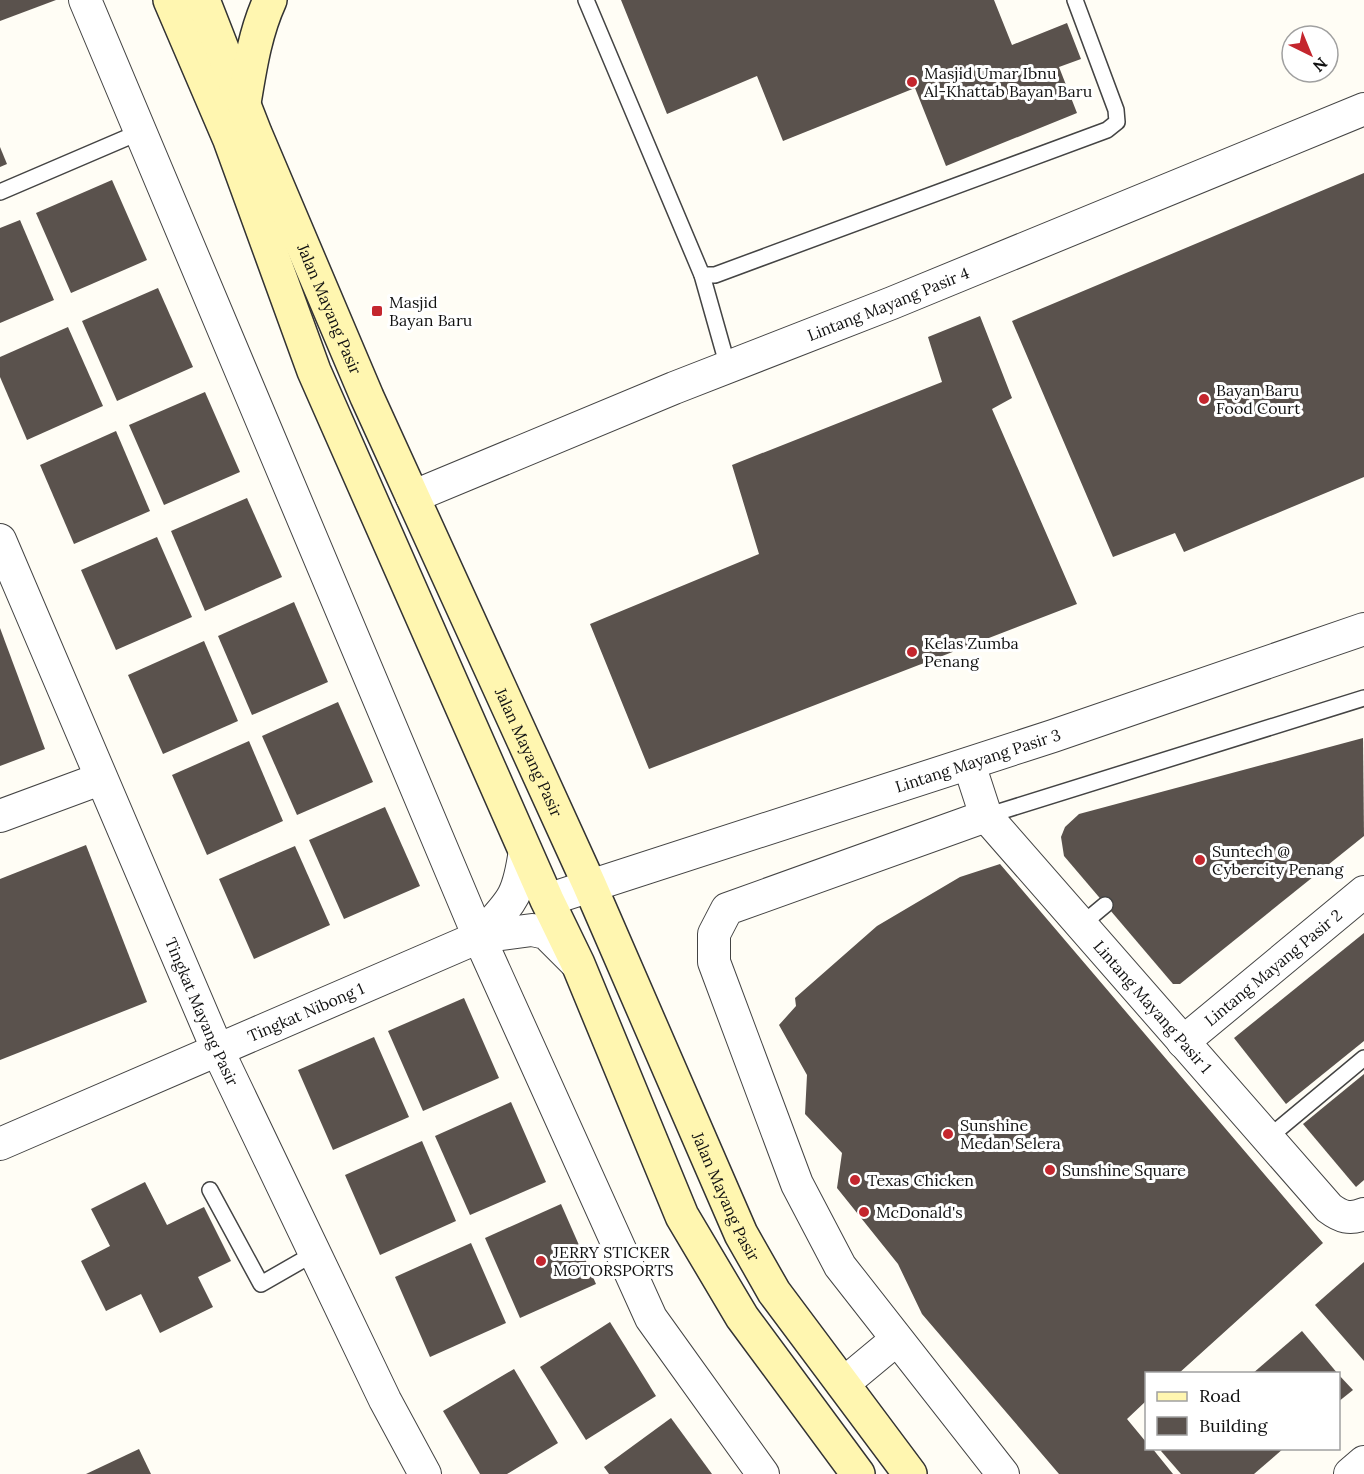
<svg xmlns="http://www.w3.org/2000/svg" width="1364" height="1474" font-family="Lora,serif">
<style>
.building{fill:#5a524d}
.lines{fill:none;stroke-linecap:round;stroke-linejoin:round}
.lane-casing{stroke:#444;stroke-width:18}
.street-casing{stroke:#444;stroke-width:34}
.secondary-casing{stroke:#333;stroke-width:36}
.lane{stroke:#fff;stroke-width:15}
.street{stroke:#fff;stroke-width:32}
.secondary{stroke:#fff6b0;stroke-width:33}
.poi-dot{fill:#c4262e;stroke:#fff;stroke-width:2}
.labels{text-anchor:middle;stroke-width:6;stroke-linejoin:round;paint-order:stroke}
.poi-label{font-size:16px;fill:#111;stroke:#fff;text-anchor:start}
.street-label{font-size:16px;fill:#111;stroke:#fff}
</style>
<rect width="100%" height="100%" fill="#fffdf5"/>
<g class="building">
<polygon points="0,0 56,0 0,21"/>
<polygon points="621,0 994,0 1012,45 1067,23 1081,59 1059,67 1077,113 946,166 915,88 783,141 757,76 667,114"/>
<polygon points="0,147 7,164 0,167"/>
<polygon points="1364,173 1364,477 1184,552 1175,533 1113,557 1012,321"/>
<polygon points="112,180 147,260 71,293 36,213"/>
<polygon points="20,220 54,300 0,323 0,228"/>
<polygon points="158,288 193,367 117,401 82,321"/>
<polygon points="980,316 1012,398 992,409 1077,604 649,769 590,624 759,554 732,465 942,382 928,337"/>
<polygon points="68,327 103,406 27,440 0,377 0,357"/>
<polygon points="205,392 240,472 164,505 129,425"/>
<polygon points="116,431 150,511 74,544 40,465"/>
<polygon points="247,498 282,577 205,611 171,531"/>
<polygon points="157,537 192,617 116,650 81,570"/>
<polygon points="294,602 328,682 252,715 218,636"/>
<polygon points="0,628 45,749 0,766"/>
<polygon points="204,641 238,721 163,754 128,675"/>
<polygon points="338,702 373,782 297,815 262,736"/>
<polygon points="1363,738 1364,836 1180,984 1173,984 1064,856 1061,837 1065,827 1079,814"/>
<polygon points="249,741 283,821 207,855 172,775"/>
<polygon points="385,807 420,886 344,919 309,840"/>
<polygon points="86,845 147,1002 0,1060 0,879"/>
<polygon points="295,846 330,925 254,959 219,879"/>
<polygon points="1000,864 1323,1243 1178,1374 1146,1374 1146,1401 1127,1419 1146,1442 1146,1448 1152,1448 1173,1474 1059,1474 922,1314 898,1264 837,1188 842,1153 805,1114 807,1075 779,1025 796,1006 795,998 877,926 960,877"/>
<polygon points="1364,933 1364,1041 1286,1104 1234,1038"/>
<polygon points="464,998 499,1078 423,1111 388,1031"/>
<polygon points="374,1037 409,1117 333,1150 298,1070"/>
<polygon points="1364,1074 1364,1180 1356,1187 1303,1124"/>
<polygon points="511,1102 546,1182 470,1215 435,1136"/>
<polygon points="422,1141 456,1221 380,1255 345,1175"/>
<polygon points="145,1182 167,1225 204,1207 231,1261 198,1277 213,1307 160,1333 141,1294 106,1311 81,1261 110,1246 91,1209"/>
<polygon points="561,1204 596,1284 520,1318 485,1238"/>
<polygon points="471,1243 506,1323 430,1357 395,1277"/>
<polygon points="1364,1262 1364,1361 1315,1305"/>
<polygon points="610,1322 656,1396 586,1440 540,1367"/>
<polygon points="1302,1331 1338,1374 1252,1374"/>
<polygon points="514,1369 558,1443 507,1474 480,1474 443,1411"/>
<polygon points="1338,1374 1353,1390 1338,1402"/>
<polygon points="671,1418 712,1474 609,1474 604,1467"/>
<polygon points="1164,1448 1284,1448 1254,1474 1181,1474 1161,1451"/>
<polygon points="139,1449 151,1474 86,1474"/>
</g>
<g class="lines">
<g class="lane-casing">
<g id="lane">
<polyline points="586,0 702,275 728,367"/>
<polyline points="0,192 140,132"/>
<polyline points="702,275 715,275 1107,130 1117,122 1116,110 1075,0"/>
<polyline points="986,816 1364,698"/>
<polyline points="1081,925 1105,905"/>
<polyline points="1268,1138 1364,1058"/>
<polyline points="210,1190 261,1284 315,1253"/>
</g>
</g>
<g class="street-casing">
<g id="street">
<polyline points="85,0 479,937 651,1318 763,1474"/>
<path id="s1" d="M412,497L674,388L892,303L1364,109"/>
<path id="s2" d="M0,540L218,1051L385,1400L425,1474"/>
<path id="s3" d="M969,764L986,816L1329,1208C1341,1217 1350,1220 1364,1214"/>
<polyline points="0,816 100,779"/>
<polyline points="986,816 727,909 714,934 714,962 797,1184 840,1266 1003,1474"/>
<path id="s4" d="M547,900L1053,736L1364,629"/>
<path d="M479,937C512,901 518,899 525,850"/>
<path id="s5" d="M1183,1042L1364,892"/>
<path id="s6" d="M0,1144L479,937L532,930L546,933L576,963"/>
<polyline points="843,1384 896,1340"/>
<polyline points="1350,1474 1364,1462"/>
</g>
</g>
<g class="secondary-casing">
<g id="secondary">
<polyline points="170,0 230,140 314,371 547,900 578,964 682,1216 742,1317 858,1474"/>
<path id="s7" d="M203,0L255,133L367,397L589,884L741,1234L774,1292L910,1474"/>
<path d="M244,103C250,67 255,33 270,0"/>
</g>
</g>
<use href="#lane" class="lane"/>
<use href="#street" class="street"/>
<use href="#secondary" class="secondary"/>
</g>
<g class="poi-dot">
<circle cx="912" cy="82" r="6"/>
<rect x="371" y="305" width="12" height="12" rx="3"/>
<circle cx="1204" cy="399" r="6"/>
<circle cx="912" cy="652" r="6"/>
<circle cx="1200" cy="860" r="6"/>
<circle cx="948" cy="1134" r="6"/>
<circle cx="1050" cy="1170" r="6"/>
<circle cx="855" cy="1180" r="6"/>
<circle cx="864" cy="1212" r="6"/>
<circle cx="541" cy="1261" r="6"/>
</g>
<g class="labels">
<g class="poi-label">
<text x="924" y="79">Masjid Umar Ibnu<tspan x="924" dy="18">Al-Khattab Bayan Baru</tspan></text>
<text x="389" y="308">Masjid<tspan x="389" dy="18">Bayan Baru</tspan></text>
<text x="1216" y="396">Bayan Baru<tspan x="1216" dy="18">Food Court</tspan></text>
<text x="924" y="649">Kelas Zumba<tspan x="924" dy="18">Penang</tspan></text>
<text x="1212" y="857">Suntech @<tspan x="1212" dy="18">Cybercity Penang</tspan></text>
<text x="960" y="1131">Sunshine<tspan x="960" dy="18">Medan Selera</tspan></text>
<text x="1062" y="1176">Sunshine Square</text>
<text x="867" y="1186">Texas Chicken</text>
<text x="876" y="1218">McDonald's</text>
<text x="553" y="1258">JERRY STICKER<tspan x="553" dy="18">MOTORSPORTS</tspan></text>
</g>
<g class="street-label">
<text dy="6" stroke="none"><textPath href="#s1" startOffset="514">Lintang Mayang Pasir 4</textPath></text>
<text dy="6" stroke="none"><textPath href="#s7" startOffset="334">Jalan Mayang Pasir</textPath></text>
<text dy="6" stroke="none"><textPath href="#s7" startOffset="820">Jalan Mayang Pasir</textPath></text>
<text dy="6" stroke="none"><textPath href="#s4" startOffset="453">Lintang Mayang Pasir 3</textPath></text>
<text dy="6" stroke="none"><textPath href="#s5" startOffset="117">Lintang Mayang Pasir 2</textPath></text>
<text dy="6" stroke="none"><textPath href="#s3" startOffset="308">Lintang Mayang Pasir 1</textPath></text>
<text dy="6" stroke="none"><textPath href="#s2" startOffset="513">Tingkat Mayang Pasir</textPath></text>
<text dy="6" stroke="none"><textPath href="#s6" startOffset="333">Tingkat Nibong 1</textPath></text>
<text dy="6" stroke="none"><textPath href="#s7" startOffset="1306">Jalan Mayang Pasir</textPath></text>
</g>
</g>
<rect x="1145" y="1372" width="195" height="78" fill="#ffffff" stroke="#a0a0a0" stroke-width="1.5"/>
<rect x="1157" y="1392" width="30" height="9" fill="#fff6b0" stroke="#a0a0a0" stroke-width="1.5"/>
<text x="1199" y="1402" font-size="18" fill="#111111">Road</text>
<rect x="1157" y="1417" width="30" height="18" fill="#5a524d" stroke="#a0a0a0" stroke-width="1.5"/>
<text x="1199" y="1432" font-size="18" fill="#111111">Building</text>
<g transform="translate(1310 54) rotate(137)"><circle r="28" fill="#ffffff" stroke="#a0a0a0" stroke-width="1.5"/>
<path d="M0-4.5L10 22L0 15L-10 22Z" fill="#c4262e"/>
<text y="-9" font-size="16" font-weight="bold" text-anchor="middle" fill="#111111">N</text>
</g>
</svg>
